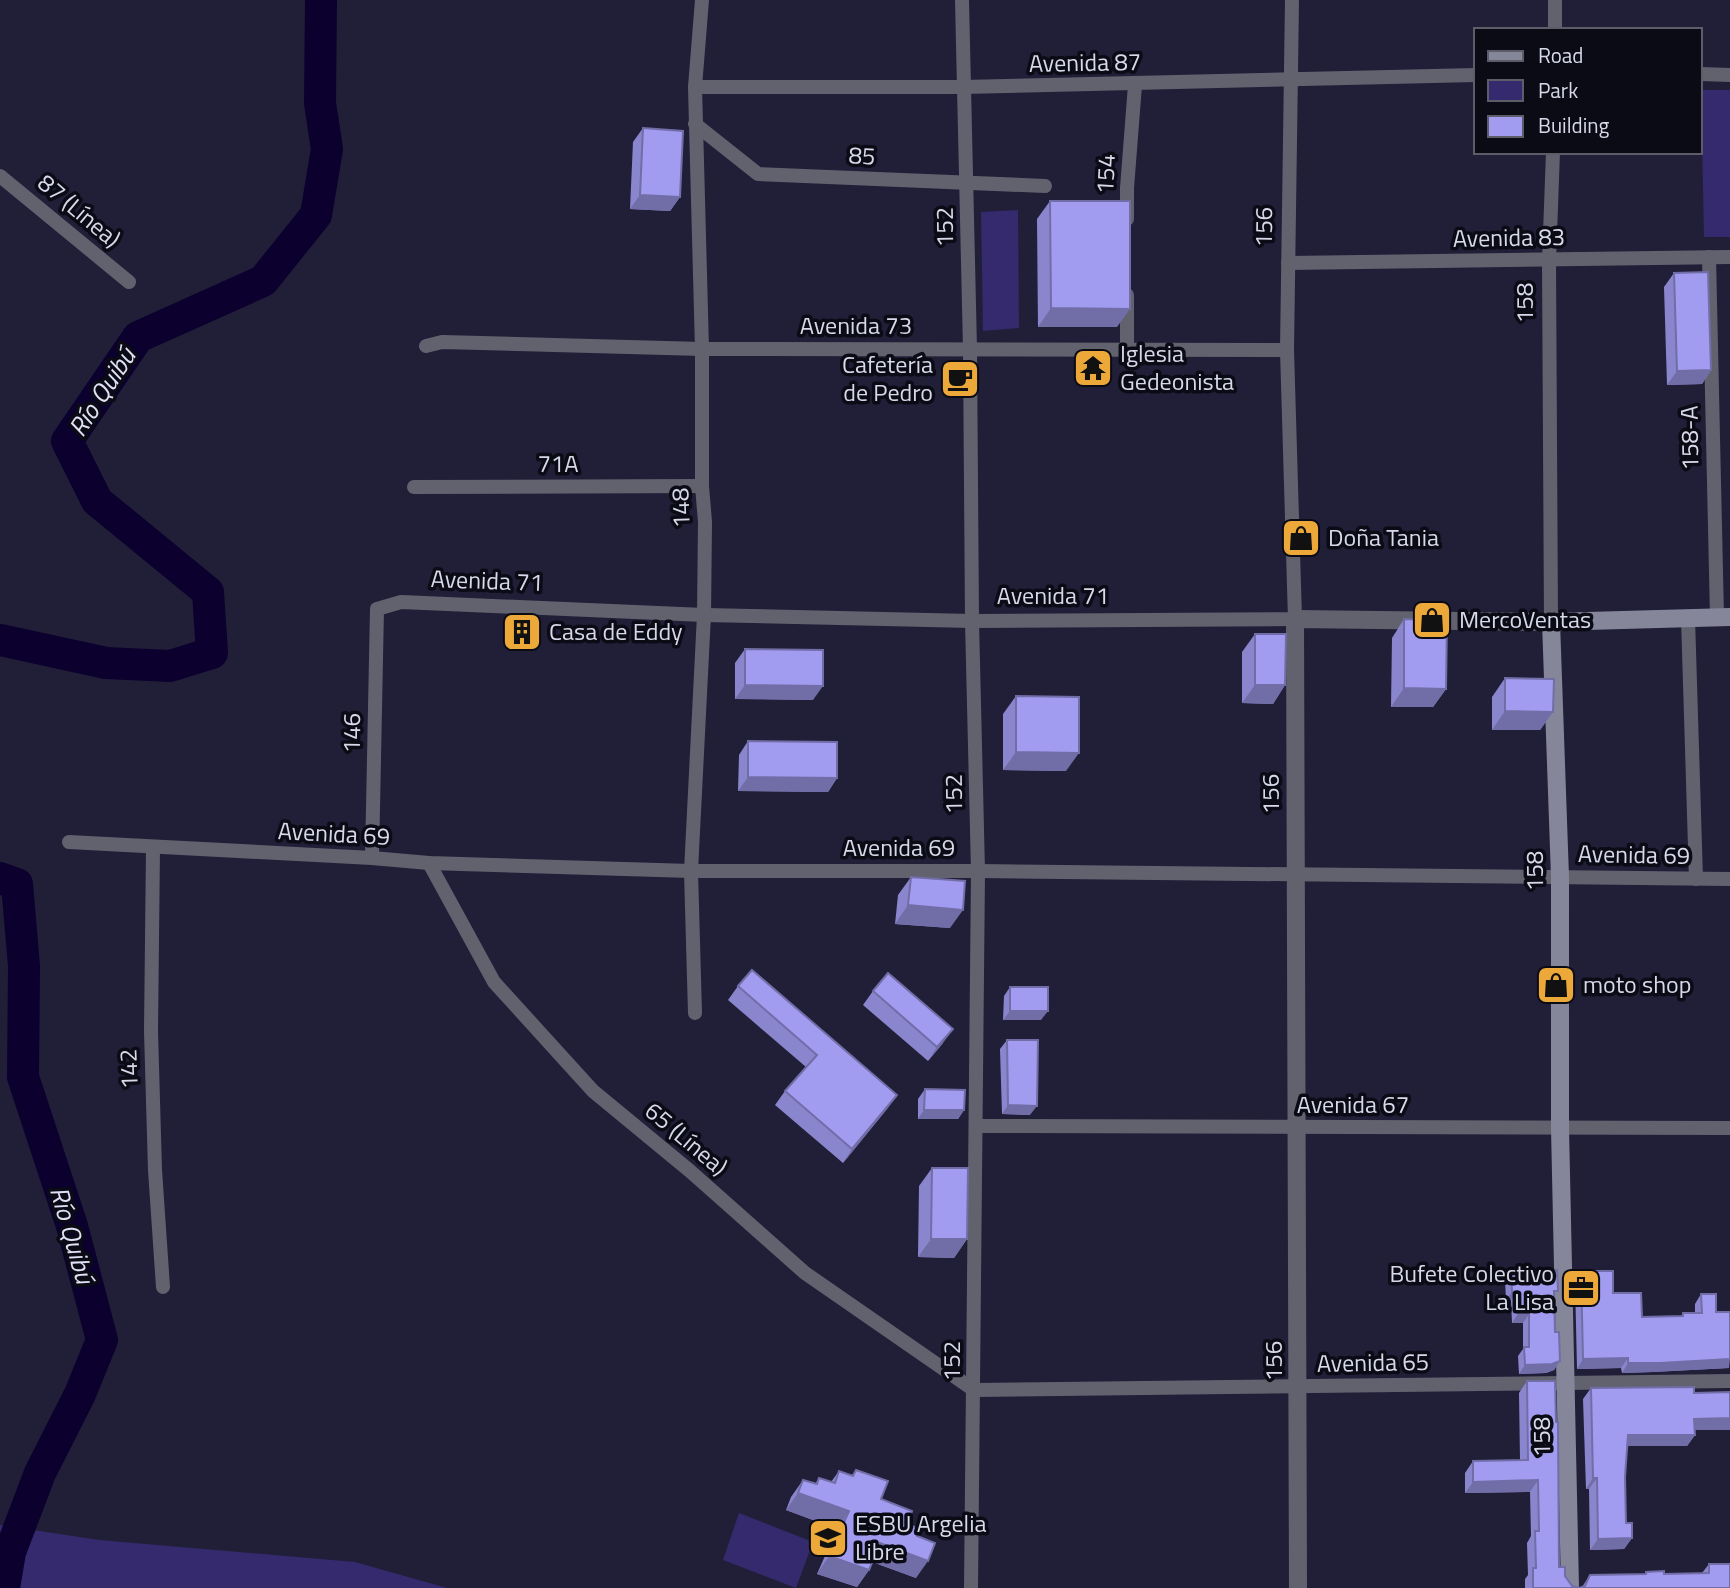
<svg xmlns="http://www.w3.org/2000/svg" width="1730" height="1588" font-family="'Titillium Web',sans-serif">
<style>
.green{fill:#342a6d}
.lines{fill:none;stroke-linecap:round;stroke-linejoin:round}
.river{stroke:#0b002e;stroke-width:32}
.minor{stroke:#62626f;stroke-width:14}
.tertiary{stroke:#62626f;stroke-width:18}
.secondary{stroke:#86869b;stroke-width:18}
.wall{fill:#8a86ce}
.shaded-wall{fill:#716da7}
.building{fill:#a19cef;stroke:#716da7;stroke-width:2}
.labels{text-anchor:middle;stroke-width:7;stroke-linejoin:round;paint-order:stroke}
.street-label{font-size:24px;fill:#d7d8e9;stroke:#0b0b16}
.poi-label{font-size:24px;fill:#d7d8e9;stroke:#0b0b16;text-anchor:start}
.water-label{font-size:26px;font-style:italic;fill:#e0e0f6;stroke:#0b0b16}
</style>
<rect width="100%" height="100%" fill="#211f38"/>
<g class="green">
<polygon points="1701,90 1730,90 1730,237 1704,237"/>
<polygon points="1018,210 1019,328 983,331 981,212"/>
<polygon points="739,1513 813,1542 796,1588 723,1560"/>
<polygon points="0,1525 99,1540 355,1562 447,1588 0,1588"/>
</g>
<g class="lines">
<g class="river">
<polyline points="0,640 106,663 170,666 212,653 208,592 97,501 67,441 138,337 263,281 316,215 327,149 320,103 321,0"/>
<polyline points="0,878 17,884 24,966 23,1077 72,1226 102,1340 80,1394 40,1473 10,1552 4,1588"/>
</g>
<g class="minor">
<polyline points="962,0 970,349 972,621 978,871 971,1588"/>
<polyline points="1555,0 1555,30"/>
<polyline points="1700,74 1730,75"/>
<polyline points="695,87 962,87 1476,75"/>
<polyline points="695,124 758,174 1045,186"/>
<polyline points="0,176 129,282"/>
<polyline points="1127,219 1127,188 1135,85"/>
<polyline points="1709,257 1717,617"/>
<polyline points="1288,263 1730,257"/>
<polyline points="1127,295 1127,350"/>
<polyline points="426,346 442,342 702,349 1287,350"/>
<polyline points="414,487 702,486"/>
<polyline points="1688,618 1696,879"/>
<polyline points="1551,622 1549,261 1553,152"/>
<polyline points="69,842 372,858 429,863 691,871 978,871 1730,879"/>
<polyline points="153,848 151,1031 155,1170 163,1287"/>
<polyline points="372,858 377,609 401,602 704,615 972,621 1295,619 1287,350 1292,0"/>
<polyline points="429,863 494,982 593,1091 690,1171 805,1273 974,1390 1730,1381"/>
<polyline points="695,1013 691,871 704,615 705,522 702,486 702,349 695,87 702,0"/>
<polyline points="976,1126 1730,1128"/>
</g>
<polyline class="tertiary" points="1298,1588 1295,619 1551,622"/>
<polyline class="secondary" points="1570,1588 1560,1128 1560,877 1551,622 1730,617"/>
</g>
<g class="wall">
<polygon points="643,128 680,197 670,211 630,209 633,142"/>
<polygon points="1050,201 1117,327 1038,327 1037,219"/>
<polygon points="1674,273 1711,370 1702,384 1667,385 1664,287"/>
<polygon points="1404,619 1446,689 1433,707 1391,707 1392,638"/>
<polygon points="1255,634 1285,685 1273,704 1242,703 1242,652"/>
<polygon points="745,649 813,700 735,699 735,663"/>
<polygon points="1505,678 1553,712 1540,730 1492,730 1492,697"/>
<polygon points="1016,696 1066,771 1003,770 1003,714"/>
<polygon points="748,741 837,778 828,792 738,791 739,755"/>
<polygon points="911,877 950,928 895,924 898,895"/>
<polygon points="738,986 897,1095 887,1109 843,1163 775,1105 785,1091 806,1067 728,1000"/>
<polygon points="1010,987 1041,1020 1003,1020 1004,996"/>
<polygon points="873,991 943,1043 928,1061 863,1005"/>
<polygon points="1007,1040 1030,1115 1002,1114 1000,1049"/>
<polygon points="925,1089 964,1110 958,1119 918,1119 918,1099"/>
<polygon points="932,1168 967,1239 954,1258 918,1257 919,1186"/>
<polygon points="1581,1271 1613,1293 1642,1317 1681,1316 1683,1313 1695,1313 1695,1304 1701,1294 1716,1312 1729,1368 1653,1372 1622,1373 1621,1368 1577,1369 1575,1281"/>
<polygon points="1511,1272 1554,1297 1555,1332 1560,1361 1554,1370 1546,1373 1519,1374 1518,1356 1523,1349 1523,1323 1512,1323 1511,1300 1506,1300 1505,1280"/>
<polygon points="1527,1381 1559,1567 1572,1586 1579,1588 1582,1587 1590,1575 1644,1574 1646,1572 1664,1574 1702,1573 1709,1564 1730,1588 1525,1588 1525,1579 1528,1575 1527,1543 1531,1536 1530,1492 1465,1493 1465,1473 1473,1461 1520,1460 1519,1393"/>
<polygon points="1591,1388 1694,1393 1730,1392 1730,1430 1695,1430 1695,1435 1687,1446 1627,1446 1625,1477 1626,1523 1632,1538 1624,1549 1590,1550 1589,1489 1586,1489 1583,1399"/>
<polygon points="856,1470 881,1499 907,1524 917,1536 916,1578 872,1562 869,1570 857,1587 817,1574 837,1529 786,1510 791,1497 803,1480 815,1484 819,1478 831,1482 839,1471 852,1475"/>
</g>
<g class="shaded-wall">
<polygon points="640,195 680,197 670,211 630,209"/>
<polygon points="1051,308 1130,309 1117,327 1038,327"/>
<polygon points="1711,370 1702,384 1667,385 1677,371"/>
<polygon points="745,685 823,686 813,700 735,699"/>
<polygon points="1255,685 1285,685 1273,704 1242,703"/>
<polygon points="1404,688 1446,689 1433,707 1391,707"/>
<polygon points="1505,711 1553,712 1540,730 1492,730"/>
<polygon points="1016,752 1079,753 1066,771 1003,770"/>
<polygon points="748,777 837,778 828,792 738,791"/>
<polygon points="908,905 963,910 950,928 895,924"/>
<polygon points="1010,1011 1048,1011 1041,1020 1003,1020"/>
<polygon points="953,1029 943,1043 928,1061 937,1047"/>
<polygon points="897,1095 887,1109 843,1163 852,1149"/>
<polygon points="1008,1105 1037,1106 1030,1115 1002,1114"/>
<polygon points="924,1110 964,1110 958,1119 918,1119"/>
<polygon points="931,1239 967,1239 954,1258 918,1257"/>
<polygon points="1517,1291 1511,1300 1506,1300 1512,1292"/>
<polygon points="1518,1314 1529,1314 1523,1323 1512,1323"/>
<polygon points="1628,1358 1621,1368 1577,1369 1583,1359"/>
<polygon points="1730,1359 1729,1368 1653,1372 1622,1373 1628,1363"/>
<polygon points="1560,1361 1554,1370 1546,1373 1519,1374 1525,1365"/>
<polygon points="1730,1418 1730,1430 1686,1430 1694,1419"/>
<polygon points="1628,1435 1695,1435 1687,1446 1620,1446"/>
<polygon points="1593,1478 1597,1478 1589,1489 1586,1489"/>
<polygon points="1538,1480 1530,1492 1465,1493 1473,1482"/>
<polygon points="798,1493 849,1511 837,1529 786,1510"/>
<polygon points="1632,1538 1624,1549 1590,1550 1598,1539"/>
<polygon points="880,1543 928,1561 916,1578 868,1560"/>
<polygon points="829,1556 869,1570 857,1587 817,1574"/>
</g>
<g class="building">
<polygon points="643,128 683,131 680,197 640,195"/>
<polygon points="1050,201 1130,201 1130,309 1051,308"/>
<polygon points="1708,272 1711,370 1677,371 1674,273"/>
<polygon points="1404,619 1447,620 1446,689 1404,688"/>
<polygon points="1255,634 1286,634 1285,685 1255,685"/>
<polygon points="745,649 823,650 823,686 745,685"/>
<polygon points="1505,678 1554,679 1553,712 1505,711"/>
<polygon points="1016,696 1079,697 1079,753 1016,752"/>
<polygon points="748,741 837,742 837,778 748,777"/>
<polygon points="911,877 965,881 963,910 908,905"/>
<polygon points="752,970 897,1095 852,1149 785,1091 817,1055 738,986"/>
<polygon points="888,973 953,1029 937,1047 873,991"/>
<rect x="1010" y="987" width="38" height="24"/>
<polygon points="1007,1040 1038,1040 1037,1106 1008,1105"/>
<polygon points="925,1089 965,1090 964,1110 924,1110"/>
<polygon points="932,1168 968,1168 967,1239 931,1239"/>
<polygon points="1557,1270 1558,1291 1554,1291 1555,1332 1559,1332 1560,1361 1552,1364 1525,1365 1524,1347 1529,1347 1529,1314 1518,1314 1517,1291 1512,1292 1511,1272"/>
<polygon points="1581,1271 1613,1271 1613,1293 1641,1293 1642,1317 1683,1316 1683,1313 1702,1313 1701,1294 1716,1294 1716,1312 1730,1312 1730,1359 1660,1363 1628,1363 1628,1358 1583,1359"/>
<polygon points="1527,1381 1555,1381 1556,1422 1558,1422 1559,1567 1565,1567 1565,1576 1572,1586 1579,1588 1585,1586 1590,1575 1646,1574 1646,1572 1664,1571 1664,1574 1709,1573 1709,1564 1730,1564 1730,1588 1533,1588 1533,1568 1536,1568 1535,1531 1539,1531 1538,1480 1473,1482 1473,1461 1528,1460"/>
<polygon points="1694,1387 1694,1393 1730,1392 1730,1418 1694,1419 1695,1435 1628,1435 1625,1477 1626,1523 1632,1523 1632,1538 1598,1539 1597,1478 1593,1478 1591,1388"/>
<polygon points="856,1470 888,1481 881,1499 912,1511 907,1524 920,1529 917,1536 935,1543 928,1561 880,1543 869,1570 829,1556 849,1511 798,1493 803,1480 817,1484 819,1478 835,1483 839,1471 853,1476"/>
</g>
<defs>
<g id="temple-square" transform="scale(2.0125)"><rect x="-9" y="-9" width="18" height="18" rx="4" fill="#eca93a" stroke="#0b0b16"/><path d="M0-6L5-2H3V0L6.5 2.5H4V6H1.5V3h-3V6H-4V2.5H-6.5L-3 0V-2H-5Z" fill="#111"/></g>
<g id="cafe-square" transform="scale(2.0125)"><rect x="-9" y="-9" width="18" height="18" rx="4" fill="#eca93a" stroke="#0b0b16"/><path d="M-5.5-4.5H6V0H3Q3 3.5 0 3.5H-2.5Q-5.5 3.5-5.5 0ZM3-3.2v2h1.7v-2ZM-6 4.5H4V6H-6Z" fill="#111"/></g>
<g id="shop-square" transform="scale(2.0125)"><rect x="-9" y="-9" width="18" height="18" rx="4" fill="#eca93a" stroke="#0b0b16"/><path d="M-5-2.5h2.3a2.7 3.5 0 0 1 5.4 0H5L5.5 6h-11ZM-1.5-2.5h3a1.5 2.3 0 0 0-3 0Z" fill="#111"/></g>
<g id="building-square" transform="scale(2.0125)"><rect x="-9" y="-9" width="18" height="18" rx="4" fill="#eca93a" stroke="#0b0b16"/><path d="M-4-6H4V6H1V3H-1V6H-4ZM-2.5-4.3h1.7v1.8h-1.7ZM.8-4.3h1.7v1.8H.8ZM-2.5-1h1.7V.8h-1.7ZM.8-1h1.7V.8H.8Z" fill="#111"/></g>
<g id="office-square" transform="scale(2.0125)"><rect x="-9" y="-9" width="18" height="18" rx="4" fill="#eca93a" stroke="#0b0b16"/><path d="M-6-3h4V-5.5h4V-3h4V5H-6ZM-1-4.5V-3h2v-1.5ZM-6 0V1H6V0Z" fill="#111"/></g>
<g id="school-square" transform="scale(2.0125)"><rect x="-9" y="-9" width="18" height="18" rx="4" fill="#eca93a" stroke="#0b0b16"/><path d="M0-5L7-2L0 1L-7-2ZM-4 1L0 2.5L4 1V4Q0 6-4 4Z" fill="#111"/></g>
</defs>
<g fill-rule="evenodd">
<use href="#temple-square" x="1093" y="368"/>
<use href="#cafe-square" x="960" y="379"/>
<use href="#shop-square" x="1301" y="538"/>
<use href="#shop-square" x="1432" y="620"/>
<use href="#building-square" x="522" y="632"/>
<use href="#shop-square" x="1556" y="985"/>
<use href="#office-square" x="1581" y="1288"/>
<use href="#school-square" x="828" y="1538"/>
</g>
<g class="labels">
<g class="street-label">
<text transform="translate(1085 63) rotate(-1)" y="8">Avenida 87</text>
<text transform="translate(862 156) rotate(3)" y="8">85</text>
<text transform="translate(1106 174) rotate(-87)" y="8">154</text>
<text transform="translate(79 211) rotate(40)" y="8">87 (Línea)</text>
<text transform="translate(945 227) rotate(-91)" y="8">152</text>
<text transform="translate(1264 227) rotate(-89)" y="8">156</text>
<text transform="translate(1509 238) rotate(-1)" y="8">Avenida 83</text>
<text transform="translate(1525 303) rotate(-90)" y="8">158</text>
<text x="856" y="334">Avenida 73</text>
<text transform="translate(1690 438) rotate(-91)" y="8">158-A</text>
<text x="558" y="472">71A</text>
<text transform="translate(681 508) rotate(-92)" y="8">148</text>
<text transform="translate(487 581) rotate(2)" y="8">Avenida 71</text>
<text x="1053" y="604">Avenida 71</text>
<text transform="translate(352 733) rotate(-89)" y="8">146</text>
<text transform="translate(954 794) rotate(-91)" y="8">152</text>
<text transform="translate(1271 794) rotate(-90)" y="8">156</text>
<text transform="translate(334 834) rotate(3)" y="8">Avenida 69</text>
<text x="899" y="856">Avenida 69</text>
<text transform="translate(1634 855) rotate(1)" y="8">Avenida 69</text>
<text transform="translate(1535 871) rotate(-91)" y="8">158</text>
<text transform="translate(129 1069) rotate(-92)" y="8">142</text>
<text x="1353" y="1113">Avenida 67</text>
<text transform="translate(686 1139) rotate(40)" y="8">65 (Línea)</text>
<text transform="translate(952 1361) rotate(-90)" y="8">152</text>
<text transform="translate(1274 1361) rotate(-90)" y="8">156</text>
<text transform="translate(1373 1363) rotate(-1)" y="8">Avenida 65</text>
<text transform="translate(1542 1437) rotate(-91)" y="8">158</text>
</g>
<g class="poi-label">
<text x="1120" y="362">Iglesia<tspan x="1120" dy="28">Gedeonista</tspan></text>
<text x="933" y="373" text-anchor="end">Cafetería<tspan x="933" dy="28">de Pedro</tspan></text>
<text x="1328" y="546">Doña Tania</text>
<text x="1459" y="628">MercoVentas</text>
<text x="549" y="640">Casa de Eddy</text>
<text x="1583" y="993">moto shop</text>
<text x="1554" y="1282" text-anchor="end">Bufete Colectivo<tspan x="1554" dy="28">La Lisa</tspan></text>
<text x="855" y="1532">ESBU Argelia<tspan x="855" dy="28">Libre</tspan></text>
</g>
<g class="water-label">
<text transform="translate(102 392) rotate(-57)" y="9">Río Quibú</text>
<text transform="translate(72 1235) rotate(74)" y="9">Río Quibú</text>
</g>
</g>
<rect x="1474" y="28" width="228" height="126" fill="#0b0b16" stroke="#5d5d6a" stroke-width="2"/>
<rect x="1488" y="51" width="35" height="10" fill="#86869b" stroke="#5d5d6a" stroke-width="2"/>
<text x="1538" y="63" font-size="21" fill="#d7d8e9">Road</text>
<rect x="1488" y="80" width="35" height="21" fill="#342a6d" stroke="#5d5d6a" stroke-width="2"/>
<text x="1538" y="98" font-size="21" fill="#d7d8e9">Park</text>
<rect x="1488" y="116" width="35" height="21" fill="#a19cef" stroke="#5d5d6a" stroke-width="2"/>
<text x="1538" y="133" font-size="21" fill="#d7d8e9">Building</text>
</svg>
